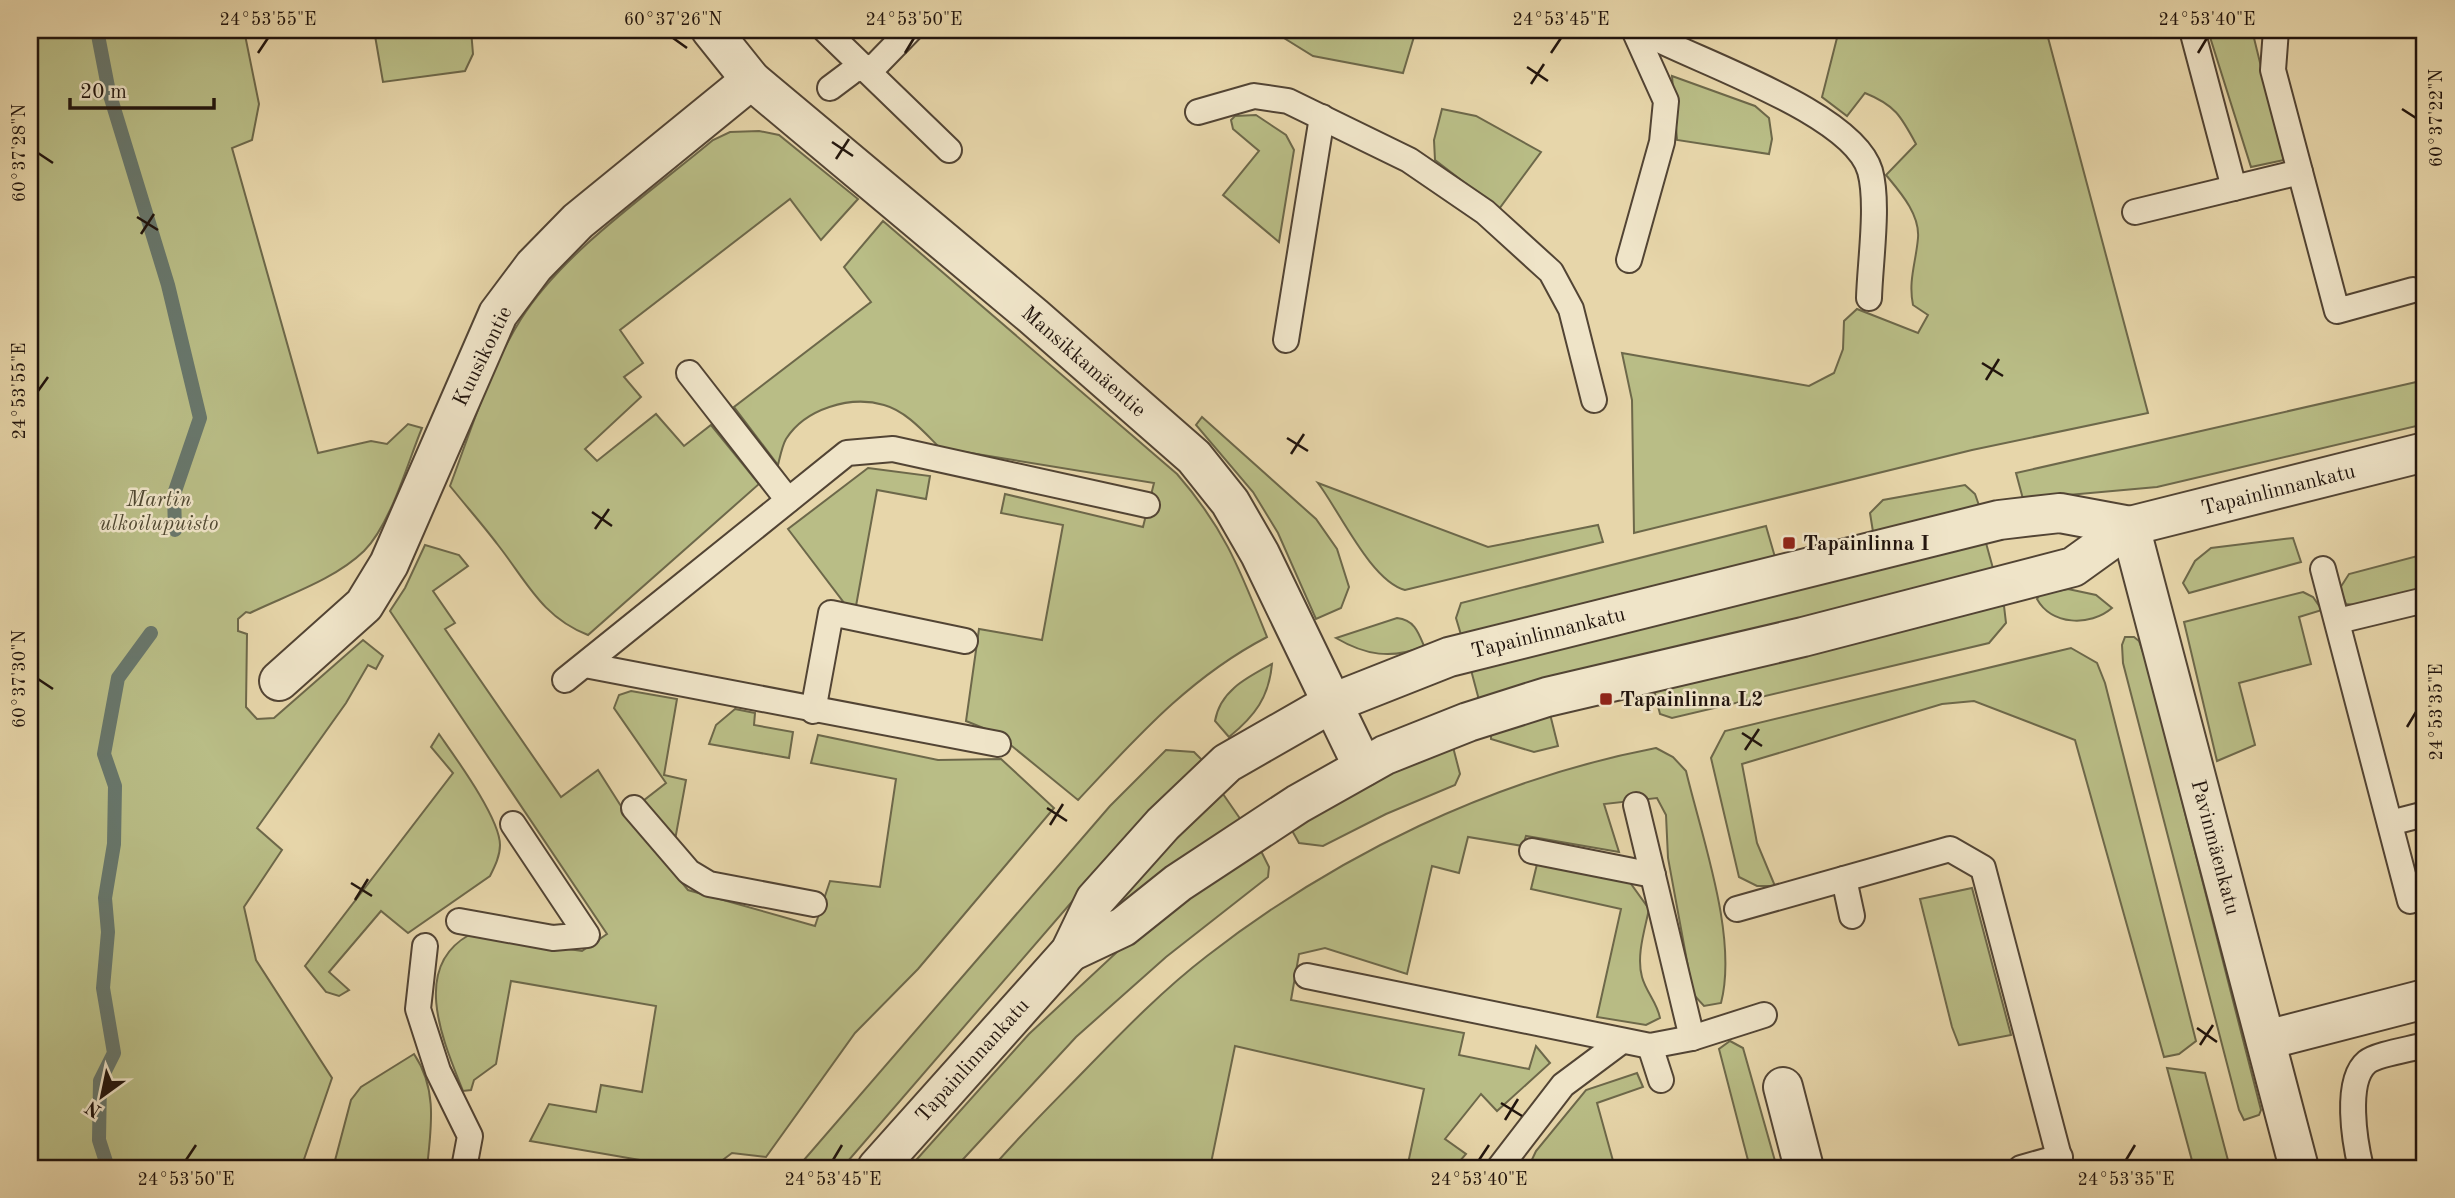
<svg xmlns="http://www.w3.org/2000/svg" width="2455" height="1198" font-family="'Old Standard TT',serif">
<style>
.green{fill:#b9bd86;stroke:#6d684a;stroke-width:2}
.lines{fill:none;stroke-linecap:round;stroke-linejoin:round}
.stream{stroke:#68776c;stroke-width:14}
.service-casing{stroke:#524434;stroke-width:28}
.minor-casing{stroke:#524434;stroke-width:42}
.tertiary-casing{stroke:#524434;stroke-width:42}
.service{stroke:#efe4c8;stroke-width:24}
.minor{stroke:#efe4c8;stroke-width:38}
.tertiary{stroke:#efe4c8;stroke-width:38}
.ticks{fill:none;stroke:#21140d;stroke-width:2.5}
.poi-dot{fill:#8f2418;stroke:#efe4c8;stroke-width:2.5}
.labels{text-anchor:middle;stroke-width:5;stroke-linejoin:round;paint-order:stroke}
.street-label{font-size:21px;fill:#21140d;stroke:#efe4c8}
.park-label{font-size:21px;font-style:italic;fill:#4f4731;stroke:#efe4c8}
.poi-label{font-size:21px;font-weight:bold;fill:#21140d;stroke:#efe4c8;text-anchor:start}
.neatline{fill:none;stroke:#21140d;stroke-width:2.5}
.ticks-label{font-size:18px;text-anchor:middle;fill:#21140d}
</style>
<rect width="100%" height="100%" fill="#e7d6aa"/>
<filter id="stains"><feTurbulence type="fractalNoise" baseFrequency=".00286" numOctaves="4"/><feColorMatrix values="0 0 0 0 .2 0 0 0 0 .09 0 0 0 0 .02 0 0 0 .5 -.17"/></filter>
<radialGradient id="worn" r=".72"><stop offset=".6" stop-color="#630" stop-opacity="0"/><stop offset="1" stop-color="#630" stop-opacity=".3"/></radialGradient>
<g class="green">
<path d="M30,30H244L259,104L252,140L232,148L318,453L371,441L387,444L408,424L422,428C407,464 391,524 364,551C334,580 287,595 250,613L246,612L238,619V631L247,634L246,707L257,719L274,718L363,640L383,656L376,669L368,665L346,703L257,828L282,850L244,907L256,960L332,1078L301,1168H30Z"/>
<polygon points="374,30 471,30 473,54 465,71 383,82"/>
<polygon points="1271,30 1416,30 1403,73 1313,56"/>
<path d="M1839,30H2046L2148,413L1972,450L1634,533L1632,400L1622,353L1809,386L1834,373L1843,349L1844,321L1857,309L1918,333L1928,315L1913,305C1908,281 1916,262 1918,238C1920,214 1900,192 1886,175L1916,144C1901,116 1895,105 1865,93L1847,116L1822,97Z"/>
<polygon points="2238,30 2252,30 2284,160 2251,167 2210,37"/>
<polygon points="1672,76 1755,106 1769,118 1772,139 1769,154 1677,140"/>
<polygon points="1442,109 1476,116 1541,152 1499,209 1435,160 1434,140"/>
<polygon points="1256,115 1286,135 1294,150 1279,242 1223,195 1259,151 1233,129 1231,120 1235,116"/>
<path d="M759,131L779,135L858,199L821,240L790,199L620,330L643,363L624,377L641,397L585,449L597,461L656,414L684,446L711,425L759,484L588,635C542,617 527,582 498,545C483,525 466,506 450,486C471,430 489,370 521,319C564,251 651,192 713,140L730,132Z"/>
<path d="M883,221L1177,474C1225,529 1240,570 1267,637C1190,677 1137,737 1078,800L996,733L966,721L979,629L1042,640L1063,525L1001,513L1005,494L1143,527L1154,483L940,448C924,432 906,411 884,405C850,395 805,409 786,439C782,446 780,457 778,465L734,407L871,302L844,267Z"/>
<polygon points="2425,380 2425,424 2157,487 2023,499 2016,473"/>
<polygon points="1202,417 1316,519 1337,549 1349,587 1341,608 1316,619 1278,533 1253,492 1196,425"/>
<polygon points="868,468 930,476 926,499 877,490 856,606 845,604 788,529"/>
<path d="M1318,483L1488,547L1598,525L1603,542L1405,590C1371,581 1340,512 1318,483Z"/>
<polygon points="1965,485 1975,494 1981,511 1874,538 1870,513 1883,500"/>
<polygon points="1766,526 1777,564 1462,638 1456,618 1461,603"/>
<polygon points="2293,538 2301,562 2189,593 2183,583 2195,561 2211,548"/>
<polygon points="1986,543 1994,572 1479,700 1471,670"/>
<path d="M425,545L459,555L468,566L433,591L455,623L445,629L561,797L598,770L626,814L688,890L815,926L830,881L880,887L896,779L811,763L818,735L938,760L1001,759L1054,808L918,969L855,1033L766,1157L732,1153L712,1168H686L530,1141L549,1104L596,1112L601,1085L642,1092L656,1006L511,981L496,1064L474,1080L471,1090L463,1091C444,1043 410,968 469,935L582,951L607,934L390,611L405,588Z"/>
<polygon points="2425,554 2425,591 2363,606 2346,604 2340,588 2349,574"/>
<path d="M2068,589L2096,595L2112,608C2090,627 2051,625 2037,599L2040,594Z"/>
<polygon points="2303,592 2313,597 2322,610 2299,617 2311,664 2239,683 2255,745 2217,761 2184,622"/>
<polygon points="1993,606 2004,606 2006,623 1989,643 1672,718 1660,714 1654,690"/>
<path d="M1397,618C1414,620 1418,631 1424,646C1392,660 1365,655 1336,638Z"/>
<polygon points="2125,637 2134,637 2139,641 2147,664 2261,1110 2259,1115 2244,1120 2239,1110 2123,663 2122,645"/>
<polygon points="2071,648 2097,663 2105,683 2196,1041 2179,1054 2164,1057 2075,740 1974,701 1942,704 1742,764 1757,843 1775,886 1757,886 1739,877 1711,758 1725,731"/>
<path d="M1272,664C1269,697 1255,716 1229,737L1215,721C1220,691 1246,678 1272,664Z"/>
<polygon points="631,691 677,699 664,775 686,780 675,840 643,801 666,783 614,708 619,695"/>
<polygon points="735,709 755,713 754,725 793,732 789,758 709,744 716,725"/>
<polygon points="1550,714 1558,746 1534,752 1491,739 1491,732"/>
<path d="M439,734C455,757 500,818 500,845C500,856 495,866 490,876L408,933L381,911L329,972L349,990L339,996L326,992L305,966L453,773L431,747Z"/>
<polygon points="1453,747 1460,774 1455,785 1386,814 1323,846 1299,843 1290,827 1417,760"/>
<path d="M1656,748L1673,757L1686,771C1702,838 1738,937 1721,1003L1704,1006L1693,994L1668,858L1666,815L1657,798L1604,804L1619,852L1526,836L1523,846L1468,837L1459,873L1432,866L1407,974L1325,948L1299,954L1291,1000L1464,1033L1459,1055L1529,1069L1536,1046L1550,1063L1497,1111L1481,1094L1445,1139L1466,1154L1454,1168H1407L1424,1089L1235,1046L1210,1168H992C1022,1133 1055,1101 1087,1068C1125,1029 1164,989 1207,956C1337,855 1494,779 1656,748Z"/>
<polygon points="1166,750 1194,752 1204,762 1095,875 842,1168 797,1168 1110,806"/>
<polygon points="1223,794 1241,820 1107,916 1127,884"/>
<polygon points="1258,845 1269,867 1268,877 1166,957 1076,1037 955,1168 909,1168 1029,1034 1117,952"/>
<path d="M1538,860L1626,877L1649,909C1645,929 1636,956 1642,977C1646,992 1657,1002 1660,1018L1646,1025L1597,1017L1621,909L1531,889Z"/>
<polygon points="1972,888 2011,1035 1959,1045 1952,1027 1920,899"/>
<polygon points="1730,1041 1743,1048 1777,1168 1750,1168 1719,1049"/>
<path d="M414,1054C438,1090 431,1128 427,1168H333L351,1100L361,1087Z"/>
<polygon points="2167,1068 2205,1073 2230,1168 2194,1168"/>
<polygon points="1637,1073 1643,1087 1597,1103 1615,1168 1528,1168 1536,1151 1586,1090"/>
</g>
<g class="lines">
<g class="stream">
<polyline points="97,30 109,92 168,285 200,418 174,494 175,530"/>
<polyline points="108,1168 99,1140 100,1081 114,1053 103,988 108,932 105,898 114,844 115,786 104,754 118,678 151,633"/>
</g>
<g class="service-casing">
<g id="service">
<polyline points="825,30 949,150"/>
<path d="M1639,30C1695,61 1853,112 1870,171C1879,203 1870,263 1869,298"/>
<polyline points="2192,30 2234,188"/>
<polyline points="2276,30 2273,70 2337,311 2413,290"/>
<polyline points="830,88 854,70 875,66 910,30"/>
<polyline points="1198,112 1254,96 1288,101 1409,160 1485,212 1551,272 1571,309 1594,400"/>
<polyline points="2135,212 2300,172"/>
<polyline points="1629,260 1662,142 1666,101 1634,30"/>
<polyline points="1286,340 1322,117"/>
<polyline points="689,373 788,500"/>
<polyline points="2323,569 2410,901"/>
<polyline points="2338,621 2425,600"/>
<polyline points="585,665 998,744"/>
<polyline points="565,680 847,453 893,449 1147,505"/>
<polyline points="813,711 831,613 965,641"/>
<polyline points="1636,805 1692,1038"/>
<polyline points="634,808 689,872 709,884 814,904"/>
<polyline points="2390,823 2425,814"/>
<polyline points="1532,851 1653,875"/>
<polyline points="1844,879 1852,916"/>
<polyline points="1737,909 1950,849 1983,868 2062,1168"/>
<polyline points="459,921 553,938 587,935 513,824"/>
<polyline points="425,946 418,1009 438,1071 470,1136 464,1168"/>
<polyline points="1307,976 1650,1046 1692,1038 1764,1015"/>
<polyline points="1650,1046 1661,1080"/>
<polyline points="1499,1168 1563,1085 1622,1041"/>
<polyline points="2021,1168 2060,1157"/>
<path d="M2361,1168C2355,1143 2344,1081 2367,1062C2377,1054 2412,1049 2425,1045"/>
</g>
</g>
<g class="minor-casing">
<g id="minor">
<polyline points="711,30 751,80 1033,316 1194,457 1230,502 1260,554 1363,767"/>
<polyline points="279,681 364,605 389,564 498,314 534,266 578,221 751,80"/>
<polyline points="2266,1040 2425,999"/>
<polyline points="1783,1087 1804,1168"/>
</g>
</g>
<g class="tertiary-casing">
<g id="tertiary">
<polyline points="2130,526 2299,1168"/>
<polyline points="1070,952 1123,927 1178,883 1298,804 1385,755 1468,722 1547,697 1803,637 2073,567 2130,526 2425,452"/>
<polyline points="877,1168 1070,952 1095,900 1163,824 1227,763 1330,704 1449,657 1999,520 2060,513 2130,526"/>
</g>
</g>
<use href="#service" class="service"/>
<use href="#minor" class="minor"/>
<use href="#tertiary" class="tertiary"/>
</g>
<path class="ticks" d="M673,38L687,48M258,53L268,38M905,53L914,38M1551,53L1561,38M2198,53L2207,38M1527,67L1548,81M1531,84L1544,64M2402,109L2416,118M832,142L853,156M38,153L53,163M836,159L849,139M137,217L158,230M141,234L154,214M1982,363L2003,376M1986,380L1999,359M38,391L48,377M1287,438L1308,451M1291,454L1304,434M592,512L612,526M595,529L609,509M38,679L53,689M2407,727L2416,712M1742,733L1762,746M1745,750L1759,729M1047,808L1067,821M1050,825L1063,804M351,883L372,896M355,900L368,879M2197,1028L2217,1042M2200,1045L2213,1025M1501,1103L1522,1116M1505,1120L1518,1099M186,1160L196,1145M833,1160L842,1145M1479,1160L1489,1145M2126,1160L2135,1145"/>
<g class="poi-dot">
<rect x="1782" y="536" width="14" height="14" rx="3.5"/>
<rect x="1599" y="692" width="14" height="14" rx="3.5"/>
</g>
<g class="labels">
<g class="street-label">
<text transform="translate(482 356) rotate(-64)" y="7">Kuusikontie</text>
<text transform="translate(1084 361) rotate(41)" y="7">Mansikkamäentie</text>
<text transform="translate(2278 489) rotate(-14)" y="7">Tapainlinnankatu</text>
<text transform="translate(1548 632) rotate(-14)" y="7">Tapainlinnankatu</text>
<text transform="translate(2216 847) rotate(75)" y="7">Pavinmäenkatu</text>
<text transform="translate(972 1060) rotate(-48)" y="7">Tapainlinnankatu</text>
</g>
<g class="park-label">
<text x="159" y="506">Martin<tspan x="159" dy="24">ulkoilupuisto</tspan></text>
</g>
<g class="poi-label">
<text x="1803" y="550">Tapainlinna I</text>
<text x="1620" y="706">Tapainlinna L2</text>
</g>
</g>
<rect width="2455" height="1198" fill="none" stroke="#e7d6aa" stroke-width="77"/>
<g transform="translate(102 1096) rotate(213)" stroke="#efe4c8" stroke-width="5" paint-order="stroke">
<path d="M0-5L12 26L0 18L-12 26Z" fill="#21140d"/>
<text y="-10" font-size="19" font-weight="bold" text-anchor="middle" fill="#21140d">N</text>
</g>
<path d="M70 98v10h144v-10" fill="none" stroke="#21140d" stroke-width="3.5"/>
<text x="80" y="98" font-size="21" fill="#21140d" stroke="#efe4c8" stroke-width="5" paint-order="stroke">20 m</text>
<rect x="38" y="38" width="2378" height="1122" class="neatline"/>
<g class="ticks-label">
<text x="268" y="25">24°53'55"E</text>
<text x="673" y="25">60°37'26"N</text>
<text x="914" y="25">24°53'50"E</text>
<text x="1561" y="25">24°53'45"E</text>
<text x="2207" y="25">24°53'40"E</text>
<text transform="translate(2436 118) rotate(-90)" y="6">60°37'22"N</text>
<text transform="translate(19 153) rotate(-90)" y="6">60°37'28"N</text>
<text transform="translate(19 391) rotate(-90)" y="6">24°53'55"E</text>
<text transform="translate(19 679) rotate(-90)" y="6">60°37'30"N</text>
<text transform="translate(2436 712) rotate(-90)" y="6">24°53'35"E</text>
<text x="186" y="1185">24°53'50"E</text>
<text x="833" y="1185">24°53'45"E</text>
<text x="1479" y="1185">24°53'40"E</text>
<text x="2126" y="1185">24°53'35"E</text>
</g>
<rect width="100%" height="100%" filter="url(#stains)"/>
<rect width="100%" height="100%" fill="url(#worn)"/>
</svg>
